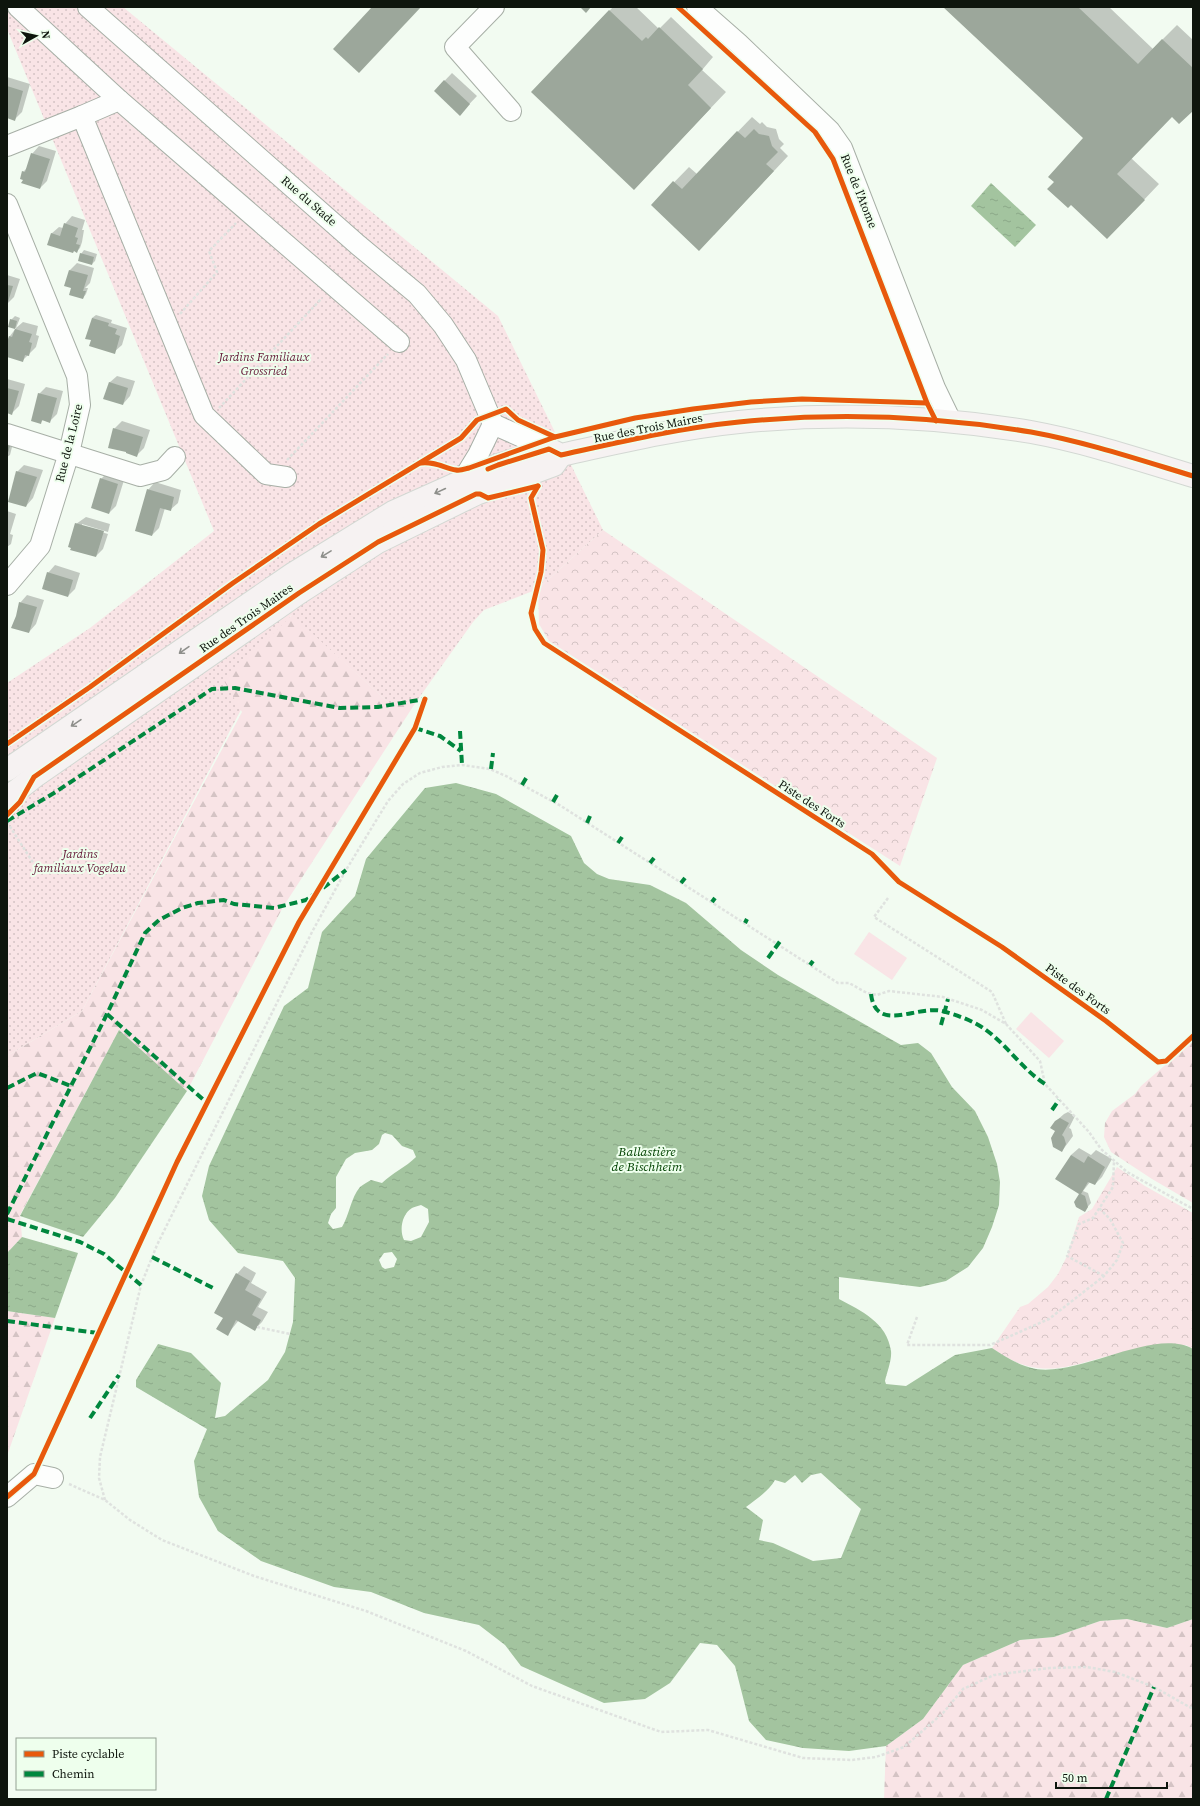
<svg xmlns="http://www.w3.org/2000/svg" width="1200" height="1806" font-family="'Source Serif 4',serif">
<style>
.grass{fill:url(#grass-dots)}
.forest{fill:url(#forest-firs)}
.park{fill:url(#park-crowns)}
.pitch{fill:#f9e4e6}
.water{fill:url(#water-ripples);fill-rule:evenodd}
.shadow{fill:#0003}
.building{fill:#9ca79b}
.lines{fill:none;stroke-linecap:round;stroke-linejoin:round}
.minor-casing{stroke:#a7afa6;stroke-width:22}
.major-casing{stroke:#d3d8d3;stroke-width:24}
.path{stroke:#dfe2df;stroke-width:2.5;stroke-dasharray:3 2;stroke-linecap:butt}
.minor{stroke:#fdfefd;stroke-width:20}
.major{stroke:#f6f2f2;stroke-width:22}
.quiet{stroke:#00873e;stroke-width:4;stroke-dasharray:8 4;stroke-linecap:butt}
.cycleway-casing{stroke:#eeffed;stroke-width:8}
.cycleway{stroke:#e8590c;stroke-width:5}
.oneway{stroke:#8e8f8b}
.labels{text-anchor:middle;stroke-width:4;stroke-linejoin:round;paint-order:stroke}
.street-label{font-size:12px;fill:#0e150d;stroke:#eeffed}
.park-label{font-size:12px;font-style:italic;fill:#631535;stroke:#eeffed}
.water-label{font-size:13px;font-style:italic;fill:#004200;stroke:#eeffed}
</style>
<defs>
<pattern id="grass-dots" width="8" height="8" patternUnits="userSpaceOnUse"><rect width="8" height="8" fill="#f9e4e6"/><path d="M2 2h.1M6 6h.1" fill="none" stroke="#d4c3c4" stroke-width="1.8" stroke-linecap="round"/></pattern>
<pattern id="forest-firs" width="22" height="20" patternUnits="userSpaceOnUse"><rect width="22" height="20" fill="#f9e4e6"/><path d="M5 1l3.5 6h-7zM16 11l3.5 6h-7z" fill="#d4c3c4"/></pattern>
<pattern id="park-crowns" width="20" height="18" patternUnits="userSpaceOnUse"><rect width="20" height="18" fill="#f9e4e6"/><path d="M2 6a3 3 0 1 1 6 0M12 15a3 3 0 1 1 6 0" fill="none" stroke="#d4c3c4"/></pattern>
<pattern id="water-ripples" width="26" height="14" patternUnits="userSpaceOnUse"><rect width="26" height="14" fill="#a3c49f"/><path d="M2 4q2-2 4 0t4 0M15 11q2-2 4 0t4 0" fill="none" stroke="#8ba888"/></pattern>
</defs>
<rect width="100%" height="100%" fill="#f2fbf1"/>
<polygon class="grass" points="7,7 123,7 498,316 603,530 538,589 484,610 473,622 416,702 389,703 291,615 82,1011 7,1056 7,683 90,628 214,531 7,29"/>
<g class="forest">
<polygon points="292,615 389,703 416,702 283,907 187,1091 119,1030 20,1215 22,1237 7,1253 7,1056 82,1011 242,712 224,681"/>
<polygon points="1193,1041 1193,1203 1152,1179 1111,1152 1104,1137 1105,1123 1112,1111 1135,1094 1141,1086"/>
<polygon points="7,1311 55,1318 7,1456"/>
<polygon points="1127,1619 1167,1628 1193,1619 1193,1799 884,1799 886,1746 923,1719 963,1665 1020,1640 1054,1637 1100,1621"/>
</g>
<g class="park">
<polygon points="603,530 937,758 900,866 549,641 539,624 538,589"/>
<path d="M1117,1167L1145,1186L1193,1213V1349L1186,1345C1166,1347 1145,1348 1125,1352C1072,1363 1043,1385 992,1348L1020,1307L1028,1304L1048,1287L1058,1274L1067,1256L1079,1217L1092,1209Z"/>
</g>
<g class="pitch">
<polygon points="869,932 907,958 892,980 854,954"/>
<polygon points="1031,1012 1064,1041 1049,1058 1016,1029"/>
</g>
<g class="water">
<polygon points="991,183 1036,225 1015,247 971,206"/>
<path d="M456,783L496,794L571,836L584,863L597,874L609,879L650,885L686,903L741,950L778,975L901,1045L918,1043L931,1053L952,1087L975,1111L988,1137L997,1164L1000,1182L999,1205L992,1227L983,1248L968,1267L946,1281L920,1287L839,1277V1299C861,1311 887,1322 891,1351C892,1360 887,1372 885,1381L886,1384L906,1386L955,1355L992,1348C1005,1357 1020,1366 1036,1369C1082,1376 1154,1327 1193,1349V1619L1167,1628L1127,1619L1100,1621L1054,1637L1020,1640L963,1665L923,1719L886,1746L849,1751L803,1748L766,1740L749,1721L735,1666L717,1645L700,1643L670,1683L645,1699L604,1703L521,1666L505,1645L479,1625L424,1613L371,1592L334,1587L261,1561L218,1531L199,1497L194,1461L207,1429L136,1387V1380L158,1344L191,1353L221,1383L215,1418L225,1416L268,1380L285,1352L293,1322L295,1278L283,1261L238,1253L209,1220L202,1196L209,1166L284,1006L308,988L322,932L355,896L366,859L425,788ZM385,1133L392,1135L402,1146L413,1150L416,1157C406,1167 392,1173 382,1183L371,1180C367,1182 363,1185 360,1187C351,1197 349,1216 342,1227L333,1229L328,1223L331,1214L336,1208V1177L346,1159L355,1153L372,1150L379,1144L382,1135ZM421,1205L428,1209L429,1222L421,1237L411,1241L404,1240C399,1230 402,1214 412,1208C414,1207 418,1206 421,1205ZM392,1252L397,1259L394,1267L385,1269L382,1267L379,1260L384,1253ZM821,1473L861,1509L841,1558L813,1561L773,1543L759,1540L763,1520L746,1507C756,1499 769,1491 775,1480L785,1483L795,1475L802,1483L811,1475Z"/>
<polygon points="119,1030 187,1091 115,1198 83,1237 20,1216"/>
<polygon points="22,1237 78,1253 55,1318 7,1311 7,1253"/>
</g>
<g class="shadow">
<polygon points="613,7 636,7 659,29 671,17 713,57 702,70 726,92 648,174 532,92"/>
<polygon points="945,7 1109,7 1153,49 1177,25 1193,40 1193,110 1172,116 1131,158 1159,184 1122,223 1055,182 1085,138"/>
<polygon points="452,73 477,96 460,114 435,91"/>
<polygon points="7,77 30,84 22,112 15,119 7,117"/>
<polygon points="752,117 760,124 762,122 767,127 776,129 779,139 784,144 780,148 788,156 714,235 652,205 689,167 697,174"/>
<polygon points="39,146 56,151 47,181 40,188 24,179 23,172 28,167 32,154"/>
<polygon points="72,216 85,220 82,230 84,230 82,242 80,248 77,251 51,234 59,227 63,228 65,224"/>
<polygon points="84,250 97,254 95,261 92,264 81,254"/>
<polygon points="77,263 94,268 90,283 85,288 88,288 86,294 83,298 72,288 70,270"/>
<polygon points="7,275 20,279 14,297 7,304"/>
<polygon points="96,315 112,320 111,323 127,328 122,345 114,352 92,340 92,318"/>
<polygon points="15,316 20,318 16,328 23,322 38,326 36,335 39,336 36,347 23,360 7,348 10,336 16,328 10,326 11,320"/>
<polygon points="117,376 135,381 130,396 123,404 109,383"/>
<polygon points="7,379 25,384 19,406 11,414 7,412"/>
<polygon points="46,387 63,391 57,414 49,422 43,420 41,422 39,394"/>
<polygon points="122,421 150,430 144,448 137,455 127,451 114,429"/>
<polygon points="13,443 10,455 7,457 7,444"/>
<polygon points="24,465 43,470 33,498 26,506 17,472"/>
<polygon points="108,472 125,477 116,506 109,513 101,479"/>
<polygon points="155,482 181,490 178,503 170,510 165,508 159,528 152,535 148,490"/>
<polygon points="7,511 16,514 10,534 13,535 11,544 7,547"/>
<polygon points="86,517 110,524 108,532 82,524 82,526 108,534 103,549 96,556 76,524"/>
<polygon points="55,565 80,573 75,589 68,596 48,573"/>
<polygon points="27,595 44,600 36,624 29,632 17,616 20,603"/>
<polygon points="1068,1112 1075,1116 1069,1128 1071,1129 1073,1136 1062,1151 1056,1131 1056,1121 1064,1114"/>
<polygon points="1079,1148 1091,1155 1096,1150 1112,1159 1102,1177 1095,1184 1090,1182 1083,1191 1088,1193 1091,1203 1084,1211 1071,1155"/>
<polygon points="244,1266 256,1273 251,1283 267,1292 258,1307 268,1312 262,1322 255,1329 239,1320 227,1335 224,1317 215,1312 237,1274"/>
</g>
<g class="building">
<polygon points="372,7 421,7 359,73 333,49"/>
<polygon points="580,7 591,7 586,13"/>
<polygon points="943,7 1078,7 1138,64 1162,39 1193,68 1193,111 1179,124 1172,117 1117,174 1145,200 1107,239 1071,205 1068,208 1047,189 1054,182 1048,177 1083,138"/>
<polygon points="609,10 642,41 646,37 648,39 659,27 703,69 688,85 711,108 634,190 531,92"/>
<polygon points="444,80 470,104 460,116 434,91"/>
<polygon points="7,86 23,91 15,121 7,118"/>
<polygon points="754,129 759,134 769,136 772,146 778,152 766,164 774,171 699,251 651,205 673,181 682,189 737,131 745,138"/>
<polygon points="31,153 50,159 40,189 21,183 23,180 20,179 22,171 25,172"/>
<polygon points="64,223 78,228 75,237 78,238 76,244 80,245 77,253 74,251 73,253 47,245 51,233 60,236"/>
<polygon points="80,253 94,257 92,265 78,261"/>
<polygon points="69,270 88,275 83,291 86,291 83,299 69,295 71,288 64,286"/>
<polygon points="7,285 13,286 7,305"/>
<polygon points="92,318 109,323 108,326 117,329 115,334 120,336 115,354 89,346 91,340 85,339"/>
<polygon points="10,319 17,321 15,329 8,327"/>
<polygon points="15,329 32,334 29,342 32,343 29,356 25,355 23,362 7,357 8,350 7,342 9,336 12,337"/>
<polygon points="109,382 128,388 123,405 103,399"/>
<polygon points="7,388 19,391 12,415 7,413"/>
<polygon points="38,393 57,398 50,423 42,420 41,424 31,421"/>
<polygon points="113,428 143,437 137,457 126,453 126,452 108,448"/>
<polygon points="7,446 10,446 7,456"/>
<polygon points="16,471 37,477 26,507 8,502"/>
<polygon points="100,478 118,484 109,514 91,508"/>
<polygon points="147,489 174,497 171,511 160,508 152,536 135,531"/>
<polygon points="75,523 104,531 96,557 70,550 71,548 68,547"/>
<polygon points="47,572 73,580 68,597 42,589"/>
<polygon points="19,602 37,607 29,633 11,628 16,616"/>
<polygon points="1060,1118 1069,1123 1062,1135 1064,1137 1066,1144 1062,1152 1053,1147 1051,1138 1055,1131 1050,1128 1055,1121"/>
<polygon points="1071,1155 1084,1163 1088,1156 1105,1167 1095,1185 1088,1182 1081,1194 1085,1196 1088,1207 1085,1212 1076,1207 1074,1202 1079,1194 1055,1179"/>
<polygon points="236,1273 250,1281 245,1290 261,1299 252,1315 261,1320 255,1331 236,1320 228,1336 216,1329 223,1318 214,1313"/>
</g>
<g class="lines">
<g class="minor-casing">
<g id="minor">
<polyline points="18,7 119,100"/>
<polyline points="88,7 358,245 417,294 443,325 466,360 493,424"/>
<polyline points="494,7 455,47 511,111"/>
<polyline points="697,7 738,43 830,131 842,148 935,388 951,421"/>
<polyline points="82,116 119,100 399,342"/>
<polyline points="7,146 82,116 204,415 266,474 286,477"/>
<polyline points="7,204 77,376 80,405 69,453 40,546 7,585"/>
<polyline points="7,434 140,476 163,470 175,457"/>
<polyline points="462,481 478,455 493,424 549,449"/>
<polyline points="7,1497 34,1474 53,1478"/>
</g>
</g>
<g class="major-casing">
<g id="major">
<path d="M7,770L294,573L393,512L498,465L549,449L561,455C620,442 679,428 739,422C836,412 935,416 1031,432C1086,442 1140,460 1193,476"/>
<polyline points="7,798 34,777 299,593 378,542 476,494 554,465 561,455"/>
</g>
</g>
<g class="path">
<polyline points="180,314 217,272 209,251 236,223"/>
<polyline points="219,408 322,298"/>
<polyline points="287,460 388,354"/>
<polyline points="7,822 39,872"/>
<polyline points="888,898 874,917 992,992 1006,1024"/>
<polyline points="1104,1276 1067,1256 1079,1224 1093,1218 1113,1187 1114,1161"/>
<polyline points="917,1317 907,1345 990,1345 1049,1319 1104,1276 1117,1260 1123,1243 1110,1219 1099,1208"/>
<polyline points="257,1327 290,1334"/>
<polyline points="69,1484 105,1500 130,1520 162,1540 254,1576 366,1611 466,1651 532,1686 661,1732 708,1730 803,1758 852,1760 876,1757 904,1747 943,1713 963,1689 994,1675 1049,1668 1087,1667 1115,1672 1154,1687 1193,1709"/>
<polyline points="105,1500 99,1478 100,1457 141,1285 157,1245 312,932 346,870 388,801 403,784 420,773 442,767 462,765 490,769 506,776 561,806 838,983 849,983 867,993 877,995 889,991 943,997 982,1010 1006,1024 1040,1061 1045,1084 1089,1132 1101,1149 1127,1172 1193,1209"/>
</g>
<use href="#minor" class="minor"/>
<use href="#major" class="major"/>
<g class="quiet">
<polyline points="415,728 440,736 461,751"/>
<polyline points="460,731 462,765"/>
<polyline points="491,769 493,753"/>
<polyline points="522,785 528,775"/>
<polyline points="553,802 557,795"/>
<polyline points="7,821 54,793 212,689 235,688 340,708 378,707 425,699 424,702"/>
<polyline points="587,823 590,816"/>
<polyline points="618,843 622,837"/>
<polyline points="650,863 654,858"/>
<polyline points="681,883 685,878"/>
<polyline points="323,888 346,870"/>
<polyline points="712,902 715,898"/>
<polyline points="745,923 747,919"/>
<polyline points="768,958 781,940"/>
<polyline points="810,965 813,961"/>
<path d="M871,994C876,1034 916,1005 942,1011C957,1015 974,1021 986,1030C1008,1046 1022,1069 1045,1084"/>
<polyline points="107,1014 207,1103"/>
<polyline points="941,1025 948,999"/>
<polyline points="7,1088 37,1073 71,1086"/>
<polyline points="1052,1110 1059,1100"/>
<polyline points="7,1214 107,1014 145,933 159,920 182,908 198,903 224,900 234,904 274,908 306,900 313,895"/>
<polyline points="7,1219 80,1242 104,1254 141,1285"/>
<polyline points="152,1257 213,1288"/>
<polyline points="7,1321 98,1333"/>
<polyline points="90,1418 119,1375"/>
<polyline points="1106,1799 1154,1687"/>
</g>
<g class="cycleway-casing">
<g id="cycleway">
<polyline points="678,7 815,132 833,159 927,403 936,421"/>
<path d="M421,463C435,461 444,468 456,470C460,471 465,469 469,468L555,437"/>
<path d="M488,469L498,465L549,449L561,455C620,442 679,428 739,422C836,412 935,416 1031,432C1086,442 1140,460 1193,476"/>
<polyline points="538,486 531,498 543,550 541,572 531,613 535,629 544,643 872,854 899,882 1002,947 1106,1021 1158,1062 1166,1061 1193,1036"/>
<polyline points="7,744 90,687 233,583 319,524 461,438 477,420 506,409 518,420 555,437 635,418 693,409 751,402 802,399 927,403"/>
<polyline points="7,815 20,802 34,777 299,593 378,542 476,494 480,494 488,498 538,486"/>
<polyline points="7,1497 34,1474 177,1162 299,922 415,728 425,699"/>
</g>
</g>
<use href="#cycleway" class="cycleway"/>
</g>
<defs><path id="oneway-shaft" d="M-6 0H5M1.5-3L5.5 0L1.5 3" fill="none" stroke-width="1.6" stroke-linecap="round" stroke-linejoin="round"/></defs>
<g class="oneway">
<use href="#oneway-shaft" transform="translate(440 491) rotate(155)"/>
<use href="#oneway-shaft" transform="translate(326 554) rotate(148)"/>
<use href="#oneway-shaft" transform="translate(184 650) rotate(145)"/>
<use href="#oneway-shaft" transform="translate(76 723) rotate(146)"/>
</g>
<g class="labels">
<g class="street-label">
<text transform="translate(859 191) rotate(68)" y="4">Rue de l'Atome</text>
<text transform="translate(309 201) rotate(41)" y="4">Rue du Stade</text>
<text transform="translate(648 428) rotate(-11)" y="4">Rue des Trois Maires</text>
<text transform="translate(69 443) rotate(-76)" y="4">Rue de la Loire</text>
<text transform="translate(246 618) rotate(-35)" y="4">Rue des Trois Maires</text>
<text transform="translate(812 804) rotate(33)" y="4">Piste des Forts</text>
<text transform="translate(1078 989) rotate(36)" y="4">Piste des Forts</text>
</g>
<g class="park-label">
<text x="264" y="361">Jardins Familiaux<tspan x="264" dy="14">Grossried</tspan></text>
<text x="80" y="858">Jardins<tspan x="80" dy="14">familiaux Vogelau</tspan></text>
</g>
<g class="water-label">
<text x="647" y="1156">Ballastière<tspan x="647" dy="15">de Bischheim</tspan></text>
</g>
</g>
<rect width="1200" height="1806" fill="none" stroke="#0e150d" stroke-width="16"/>
<rect x="16" y="1738" width="140" height="52" fill="#eeffed" stroke="#94a193"/>
<rect x="24" y="1751" width="20" height="6" fill="#e8590c" stroke="#94a193"/>
<text x="52" y="1758" font-size="12" fill="#0e150d">Piste cyclable</text>
<rect x="24" y="1771" width="20" height="6" fill="#00873e" stroke="#94a193"/>
<text x="52" y="1778" font-size="12" fill="#0e150d">Chemin</text>
<g transform="translate(36 36) rotate(82)" stroke="#eeffed" stroke-width="3" paint-order="stroke">
<path d="M0-3L7 15L0 10L-7 15Z" fill="#0e150d"/>
<text y="-6" font-size="11" font-weight="bold" text-anchor="middle" fill="#0e150d">N</text>
</g>
<path d="M1056 1782v6h111v-6" fill="none" stroke="#0e150d" stroke-width="2"/>
<text x="1062" y="1782" font-size="12" fill="#0e150d" stroke="#eeffed" stroke-width="3" paint-order="stroke">50 m</text>
</svg>
